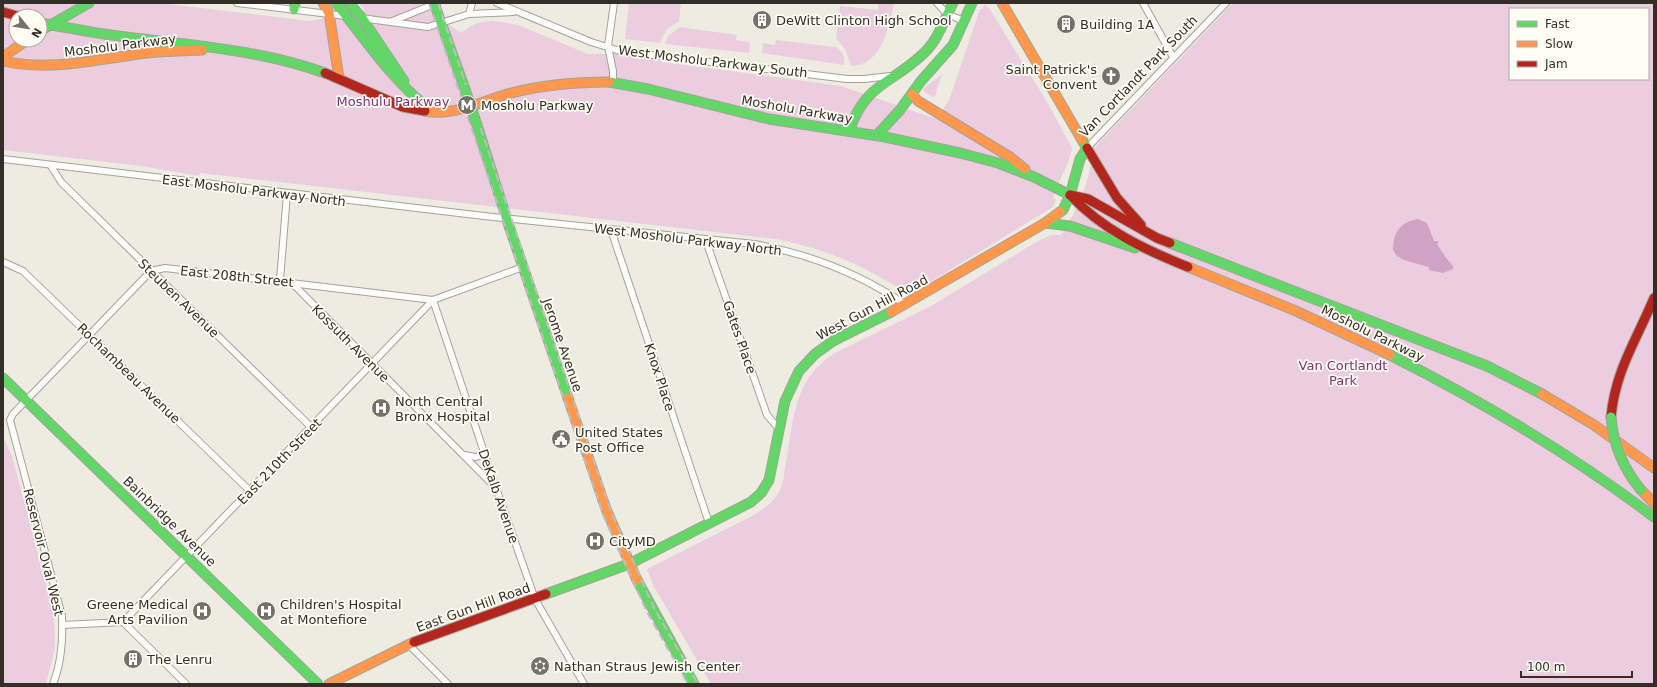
<svg xmlns="http://www.w3.org/2000/svg" width="1657" height="687" font-family="'DejaVu Sans',sans-serif">
<style>
.green{fill:#ebcddf;fill-rule:evenodd}
.water{fill:#d0a2c4}
.lines{fill:none;stroke-linecap:round;stroke-linejoin:round}
.street-casing{stroke:#a4a29a;stroke-width:8}
.fast-casing{stroke:#a4a29a;stroke-width:11}
.slow-casing{stroke:#a4a29a;stroke-width:11}
.jam-casing{stroke:#a4a29a;stroke-width:11}
.street{stroke:#fcfcfa;stroke-width:6}
.fast{stroke:#63d668;stroke-width:9}
.slow{stroke:#ff974d;stroke-width:9}
.jam{stroke:#b3261e;stroke-width:9}
.rail{stroke:#bebebc;stroke-width:2;stroke-dasharray:8 4;stroke-linecap:butt}
.fast-bridge-casing{stroke:#a4a29a;stroke-width:11;stroke-linecap:butt}
.fast-bridge{stroke:#63d668;stroke-width:9}
.labels{text-anchor:middle;stroke-width:3.5;stroke-linejoin:round;paint-order:stroke}
.poi-label{font-size:13px;fill:#312f27;stroke:#fffdf4;text-anchor:start}
.street-label{font-size:13px;fill:#312f27;stroke:#fffdf4}
.park-label{font-size:13px;fill:#803275;stroke:#fffdf4}
</style>
<rect width="100%" height="100%" fill="#eeece1"/>
<g class="green">
<path d="M3,3H160L310,21L365,10L359,3H418L461,33C481,17 494,20 518,25L588,54H623L659,58L663,62L841,86L937,119L949,100L980,9H983L984,4L989,8L1047,102L1072,148C1069,165 1059,180 1053,197L1056,200L1053,207L909,295C864,265 829,250 776,239L200,173L199,176L141,166L3,150ZM16,16H40V40H16Z"/>
<polygon points="629,3 681,3 679,21 666,30 660,43 625,39"/>
<path d="M878,3H894C889,28 882,65 851,66L845,49L836,38L840,6L878,10Z"/>
<path d="M1233,3H1654V684H711L653,585L647,569L754,515C763,509 772,503 777,495C784,485 784,473 786,462C794,419 793,381 833,354L931,306L1038,241L1051,235H1061C1079,207 1090,182 1093,149ZM1510,9H1648V79H1510Z"/>
<polygon points="680,27 737,35 736,40 750,42 749,53 665,44 668,36"/>
<path d="M776,40L836,47C842,52 846,56 844,65L762,53L763,43L775,45Z"/>
<polygon points="942,74 935,96 933,97 924,92 923,89"/>
<polygon points="3,436 12,456 54,615 55,648 46,684 3,684"/>
</g>
<path class="water" d="M1418,219L1427,223L1434,241H1439L1437,244L1446,258L1453,266V269L1443,273L1429,270V267L1404,260L1397,256L1393,250C1393,233 1400,222 1418,219Z"/>
<g class="lines">
<g class="street-casing">
<g id="street">
<polyline points="237,3 346,16"/>
<polyline points="497,3 591,42 620,51 847,79 864,79 890,76"/>
<polyline points="937,3 947,14 964,21"/>
<polyline points="1143,3 1173,57"/>
<polyline points="469,14 472,3"/>
<polyline points="361,18 428,27 469,14 513,12"/>
<polyline points="390,22 437,3"/>
<polyline points="613,82 613,71 608,46 614,3"/>
<polyline points="1087,148 1226,3"/>
<path d="M3,159L484,216L754,244C810,254 859,273 906,305"/>
<polyline points="51,166 61,182 312,428"/>
<polyline points="611,230 709,523"/>
<polyline points="706,241 767,415 779,429"/>
<polyline points="3,262 23,271 250,491"/>
<polyline points="280,280 287,194"/>
<polyline points="291,282 495,487"/>
<polyline points="433,300 496,488 535,599 584,684"/>
<polyline points="464,455 476,457 485,454"/>
<polyline points="123,622 433,300"/>
<polyline points="62,625 123,622 186,684"/>
<polyline points="408,644 448,684"/>
<path d="M53,684C62,662 63,639 62,616L10,420L13,414L151,271L165,268L433,300L523,267"/>
</g>
</g>
<g class="fast-casing">
<g id="fast">
<path d="M336,3C366,40 394,83 432,111"/>
<polyline points="349,3 362,18 404,81"/>
<polyline points="434,3 465,89"/>
<polyline points="294,9 295,3"/>
<path d="M40,23C66,27 92,33 118,36C187,45 259,49 325,73"/>
<polyline points="40,31 89,3"/>
<polyline points="609,82 648,89 769,119 885,137 960,153 998,163 1034,177 1070,195 1063,210 1060,212"/>
<polyline points="477,125 509,226 568,398"/>
<path d="M849,131C866,82 891,85 924,53C938,40 944,20 953,3"/>
<polyline points="877,135 900,110 921,81 953,45 972,3"/>
<polyline points="1070,195 1080,159 1087,148 1082,140"/>
<polyline points="1045,223 1070,226 1135,248"/>
<polyline points="1170,243 1487,366 1542,394"/>
<path d="M1390,355C1483,402 1571,454 1654,517"/>
<polyline points="3,378 318,684"/>
<polyline points="637,580 694,684"/>
<polyline points="546,594 629,564 751,502 761,493 769,480 785,401 799,371 815,354 833,341 891,312"/>
</g>
</g>
<g class="slow-casing">
<g id="slow">
<polyline points="323,3 329,13 339,78"/>
<polyline points="1002,3 1082,140"/>
<polyline points="3,57 27,40"/>
<path d="M3,61C52,72 97,59 147,53C165,51 184,51 202,50"/>
<polyline points="912,94 918,101 1010,157 1025,169"/>
<path d="M425,111C454,117 484,100 511,93C543,85 577,82 609,82"/>
<polyline points="1188,267 1296,311 1390,355"/>
<polyline points="891,312 1045,223 1060,212"/>
<polyline points="1542,394 1594,425 1654,468"/>
<polyline points="568,398 606,509 637,580"/>
<polyline points="1641,490 1654,503"/>
<polyline points="329,684 414,642"/>
</g>
</g>
<g class="jam-casing">
<g id="jam">
<polyline points="3,12 17,16"/>
<polyline points="325,73 403,107 425,111"/>
<polyline points="1087,148 1117,198 1141,225"/>
<path d="M1070,195C1103,230 1143,249 1188,267"/>
<polyline points="1070,195 1088,199 1157,238 1170,243"/>
<path d="M1611,417C1615,371 1637,339 1654,298"/>
<polyline points="414,642 546,594"/>
</g>
</g>
<use href="#street" class="street"/>
<use href="#fast" class="fast"/>
<use href="#slow" class="slow"/>
<use href="#jam" class="jam"/>
<g class="rail">
<polyline points="429,3 604,517 647,612 688,684"/>
<polyline points="438,3 612,514 654,608 698,684"/>
</g>
<g class="fast-bridge-casing">
<g id="fast-bridge">
<polyline points="465,89 477,125"/>
<path d="M1611,417C1613,445 1623,468 1641,490"/>
</g>
</g>
<use href="#fast-bridge" class="fast-bridge"/>
</g>
<defs>
<g id="building-disc" transform="scale(1)"><circle r="9.5" fill="#737168" stroke="#fffdf4"/><path d="M-4-6H4V6H1V3H-1V6H-4ZM-2.5-4.3h1.7v1.8h-1.7ZM.8-4.3h1.7v1.8H.8ZM-2.5-1h1.7V.8h-1.7ZM.8-1h1.7V.8H.8Z" fill="#fff"/></g>
<g id="church-disc" transform="scale(1)"><circle r="9.5" fill="#737168" stroke="#fffdf4"/><path d="M-1.2-6h2.4v3.5h3.3v2.4h-3.3V6h-2.4V-.1h-3.3v-2.4h3.3Z" fill="#fff"/></g>
<g id="metro-disc" transform="scale(1)"><circle r="9.5" fill="#737168" stroke="#fffdf4"/><path d="M-5.5 5V-5H-3L0 0L3-5H5.5V5H3V-.5L0 4L-3-.5V5Z" fill="#fff"/></g>
<g id="hospital-disc" transform="scale(1)"><circle r="9.5" fill="#737168" stroke="#fffdf4"/><path d="M-5-5h3v3.5h4V-5h3V5h-3V1.5h-4V5h-3Z" fill="#fff"/></g>
<g id="civic-disc" transform="scale(1)"><circle r="9.5" fill="#737168" stroke="#fffdf4"/><path d="M-.6-6.5H3V-4.5H.6V-3L4-1V1h2V6H-6V1h2V-1L-.6-3ZM-1.2 2.5V6h2.4V2.5Z" fill="#fff"/></g>
<g id="synagogue-disc" transform="scale(1)"><circle r="9.5" fill="#737168" stroke="#fffdf4"/><path d="M0-6.5L5.6 3.2H-5.6ZM0 6.5L5.6-3.2H-5.6Z" fill="#fff"/></g>
</defs>
<g fill-rule="evenodd">
<use href="#building-disc" x="762" y="20"/>
<use href="#building-disc" x="1066" y="24"/>
<use href="#church-disc" x="1111" y="76"/>
<use href="#metro-disc" x="467" y="105"/>
<use href="#hospital-disc" x="381" y="408"/>
<use href="#civic-disc" x="561" y="439"/>
<use href="#hospital-disc" x="595" y="541"/>
<use href="#hospital-disc" x="202" y="611"/>
<use href="#hospital-disc" x="266" y="611"/>
<use href="#building-disc" x="133" y="659"/>
<use href="#synagogue-disc" x="540" y="666"/>
</g>
<g class="labels">
<g class="poi-label">
<text x="776" y="25">DeWitt Clinton High School</text>
<text x="1080" y="29">Building 1A</text>
<text x="1097" y="74" text-anchor="end">Saint Patrick's<tspan x="1097" dy="15">Convent</tspan></text>
<text x="481" y="110">Mosholu Parkway</text>
<text x="395" y="406">North Central<tspan x="395" dy="15">Bronx Hospital</tspan></text>
<text x="575" y="437">United States<tspan x="575" dy="15">Post Office</tspan></text>
<text x="609" y="546">CityMD</text>
<text x="188" y="609" text-anchor="end">Greene Medical<tspan x="188" dy="15">Arts Pavilion</tspan></text>
<text x="280" y="609">Children's Hospital<tspan x="280" dy="15">at Montefiore</tspan></text>
<text x="147" y="664">The Lenru</text>
<text x="554" y="671">Nathan Straus Jewish Center</text>
</g>
<g class="street-label">
<text transform="translate(120 45) rotate(-7)" y="5">Mosholu Parkway</text>
<text transform="translate(713 61) rotate(7)" y="5">West Mosholu Parkway South</text>
<text transform="translate(1138 76) rotate(-46)" y="5">Van Cortlandt Park South</text>
<text transform="translate(797 109) rotate(10)" y="5">Mosholu Parkway</text>
<text transform="translate(254 190) rotate(7)" y="5">East Mosholu Parkway North</text>
<text transform="translate(688 239) rotate(7)" y="5">West Mosholu Parkway North</text>
<text transform="translate(237 276) rotate(6)" y="5">East 208th Street</text>
<text transform="translate(179 298) rotate(44)" y="5">Steuben Avenue</text>
<text transform="translate(872 307) rotate(-28)" y="5">West Gun Hill Road</text>
<text transform="translate(1373 333) rotate(26)" y="5">Mosholu Parkway</text>
<text transform="translate(740 337) rotate(71)" y="5">Gates Place</text>
<text transform="translate(351 343) rotate(45)" y="5">Kossuth Avenue</text>
<text transform="translate(563 345) rotate(71)" y="5">Jerome Avenue</text>
<text transform="translate(129 373) rotate(44)" y="5">Rochambeau Avenue</text>
<text transform="translate(660 377) rotate(72)" y="5">Knox Place</text>
<text transform="translate(279 461) rotate(-46)" y="5">East 210th Street</text>
<text transform="translate(499 496) rotate(71)" y="5">DeKalb Avenue</text>
<text transform="translate(170 521) rotate(44)" y="5">Bainbridge Avenue</text>
<text transform="translate(44 552) rotate(76)" y="5">Reservoir Oval West</text>
<text transform="translate(473 607) rotate(-20)" y="5">East Gun Hill Road</text>
</g>
<g class="park-label">
<text x="393" y="106">Moshulu Parkway</text>
<text x="1343" y="370">Van Cortlandt<tspan x="1343" dy="15">Park</tspan></text>
</g>
</g>
<rect width="1657" height="687" fill="none" stroke="#312f27" stroke-width="8"/>
<rect x="1509" y="8" width="140" height="72" fill="#fffdf4" stroke="#adaba2"/>
<rect x="1517" y="21" width="20" height="6" fill="#63d668" stroke="#adaba2"/>
<text x="1545" y="28" font-size="12" fill="#312f27">Fast</text>
<rect x="1517" y="41" width="20" height="6" fill="#ff974d" stroke="#adaba2"/>
<text x="1545" y="48" font-size="12" fill="#312f27">Slow</text>
<rect x="1517" y="61" width="20" height="6" fill="#b3261e" stroke="#adaba2"/>
<text x="1545" y="68" font-size="12" fill="#312f27">Jam</text>
<g transform="translate(28 28) rotate(120)"><circle r="19" fill="#fffdf4" stroke="#adaba2"/>
<path d="M0-3L7 15L0 10L-7 15Z" fill="#737168"/>
<text y="-6" font-size="11" font-weight="bold" text-anchor="middle" fill="#312f27">N</text>
</g>
<path d="M1521 671v6h111v-6" fill="none" stroke="#312f27" stroke-width="2"/>
<text x="1527" y="671" font-size="12" fill="#312f27" stroke="#fffdf4" stroke-width="3" paint-order="stroke">100 m</text>
</svg>
